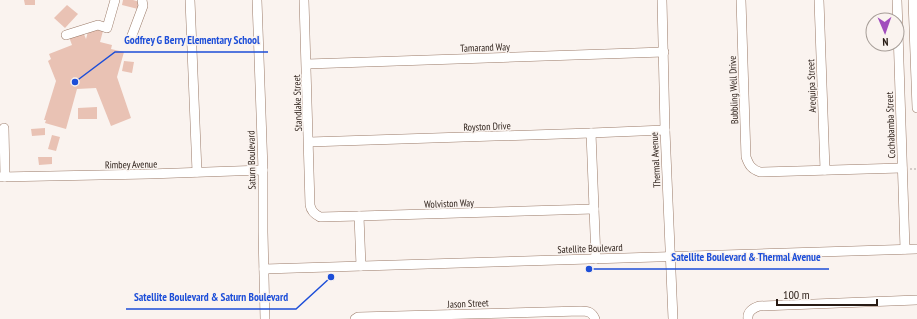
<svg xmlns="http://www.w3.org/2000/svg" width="917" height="319" font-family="'PT Sans Narrow',sans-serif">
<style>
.building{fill:#e9c2b4}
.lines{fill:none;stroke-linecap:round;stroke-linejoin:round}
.minor-casing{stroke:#9b7b69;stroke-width:10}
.path{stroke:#aea5a0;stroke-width:1;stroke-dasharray:2 2;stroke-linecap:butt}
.minor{stroke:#fff;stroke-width:9}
.labels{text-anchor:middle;stroke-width:3;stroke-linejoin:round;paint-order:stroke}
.street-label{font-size:10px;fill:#281b14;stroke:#faf3ef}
.leader{fill:none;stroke:#1d4ed8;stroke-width:1.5}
.callout-dot{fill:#1d4ed8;stroke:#faf3ef;stroke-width:1.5}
.callout-label{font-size:11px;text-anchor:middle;font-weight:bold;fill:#1d4ed8;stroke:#faf3ef;stroke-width:3;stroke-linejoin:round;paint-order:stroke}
</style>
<rect width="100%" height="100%" fill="#faf3ef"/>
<g class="building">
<polygon points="24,0 35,0 35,5 25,5"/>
<polygon points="123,0 133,0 140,2 138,9 122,5"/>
<polygon points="67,5 78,14 65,28 54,18"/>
<polygon points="89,28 103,31 100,42 112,45 111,49 124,52 117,77 131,118 111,126 96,88 77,89 66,129 45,123 46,120 44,120 56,81 48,61 51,59 49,54 72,45 69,37 83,32 86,39"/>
<polygon points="124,61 134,62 132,73 122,71"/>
<polygon points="97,107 97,119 78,119 78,108"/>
<polygon points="45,128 45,135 32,136 31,129"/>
<polygon points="52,135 60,137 56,151 48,149"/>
<polygon points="38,157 52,157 52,164 39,165"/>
</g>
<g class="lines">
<g class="minor-casing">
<g id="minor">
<polyline points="190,0 197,172"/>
<polyline points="257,0 263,170 263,232 265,319"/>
<path d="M304,0L310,205C311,211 316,215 320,217L359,216L594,209"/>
<polyline points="662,0 665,130 673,319"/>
<path d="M741,0L746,157C749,165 751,169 760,172L902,168"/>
<polyline points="819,0 825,170"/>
<polyline points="897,0 905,249"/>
<polyline points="913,0 917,108"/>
<polyline points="66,35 98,25 107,28 115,0"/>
<polyline points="131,38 143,6 142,0"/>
<polyline points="307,64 664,52"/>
<polyline points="4,128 5,177"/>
<polyline points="591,133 596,259"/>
<polyline points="309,142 591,133 665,130"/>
<polyline points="0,177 149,174 263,170"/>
<polyline points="359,216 361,266"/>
<polyline points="264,269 917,249"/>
<path d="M355,319L358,317L581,311C588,311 592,312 595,319"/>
<path d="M748,319C747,312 753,308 759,306L917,300"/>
</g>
</g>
<polyline class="path" points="910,169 917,169"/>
<use href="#minor" class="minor"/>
</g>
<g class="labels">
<g class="street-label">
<text transform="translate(485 47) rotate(-2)" y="4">Tamarand Way</text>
<text transform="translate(811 86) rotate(-92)" y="4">Arequipa Street</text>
<text transform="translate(733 90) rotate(-92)" y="4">Bubbling Well Drive</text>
<text transform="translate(297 103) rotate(-92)" y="4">Standlake Street</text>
<text transform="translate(890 125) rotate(-92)" y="4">Cochabamba Street</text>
<text transform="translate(487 126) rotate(-2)" y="4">Royston Drive</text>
<text transform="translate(251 160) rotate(-91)" y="4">Saturn Boulevard</text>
<text transform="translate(655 160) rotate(-93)" y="4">Thermal Avenue</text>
<text transform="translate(131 164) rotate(-1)" y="4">Rimbey Avenue</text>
<text transform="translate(449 203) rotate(-2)" y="4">Wolviston Way</text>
<text transform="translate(590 248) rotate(-2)" y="4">Satellite Boulevard</text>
<text transform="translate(468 303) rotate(-2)" y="4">Jason Street</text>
</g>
</g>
<path class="leader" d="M75 82L115 52H268M589 269L663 269H829M331 277L296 309H126"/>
<g class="callout-dot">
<circle cx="75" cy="82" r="4"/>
<circle cx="589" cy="269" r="4"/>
<circle cx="331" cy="277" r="4"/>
</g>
<g class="callout-label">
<text x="192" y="44">Godfrey G Berry Elementary School</text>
<text x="746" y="261">Satellite Boulevard &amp; Thermal Avenue</text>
<text x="211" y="301">Satellite Boulevard &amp; Saturn Boulevard</text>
</g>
<g transform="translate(885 32) rotate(178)"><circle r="19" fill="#faf3ef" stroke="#a69d97"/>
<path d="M0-3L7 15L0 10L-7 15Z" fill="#a14ebd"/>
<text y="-6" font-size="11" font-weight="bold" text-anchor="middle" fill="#281b14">N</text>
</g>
<path d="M777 299v6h100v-6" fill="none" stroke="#281b14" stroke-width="2"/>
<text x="783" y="299" font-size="12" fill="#281b14" stroke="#faf3ef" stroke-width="3" paint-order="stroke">100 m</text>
</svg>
